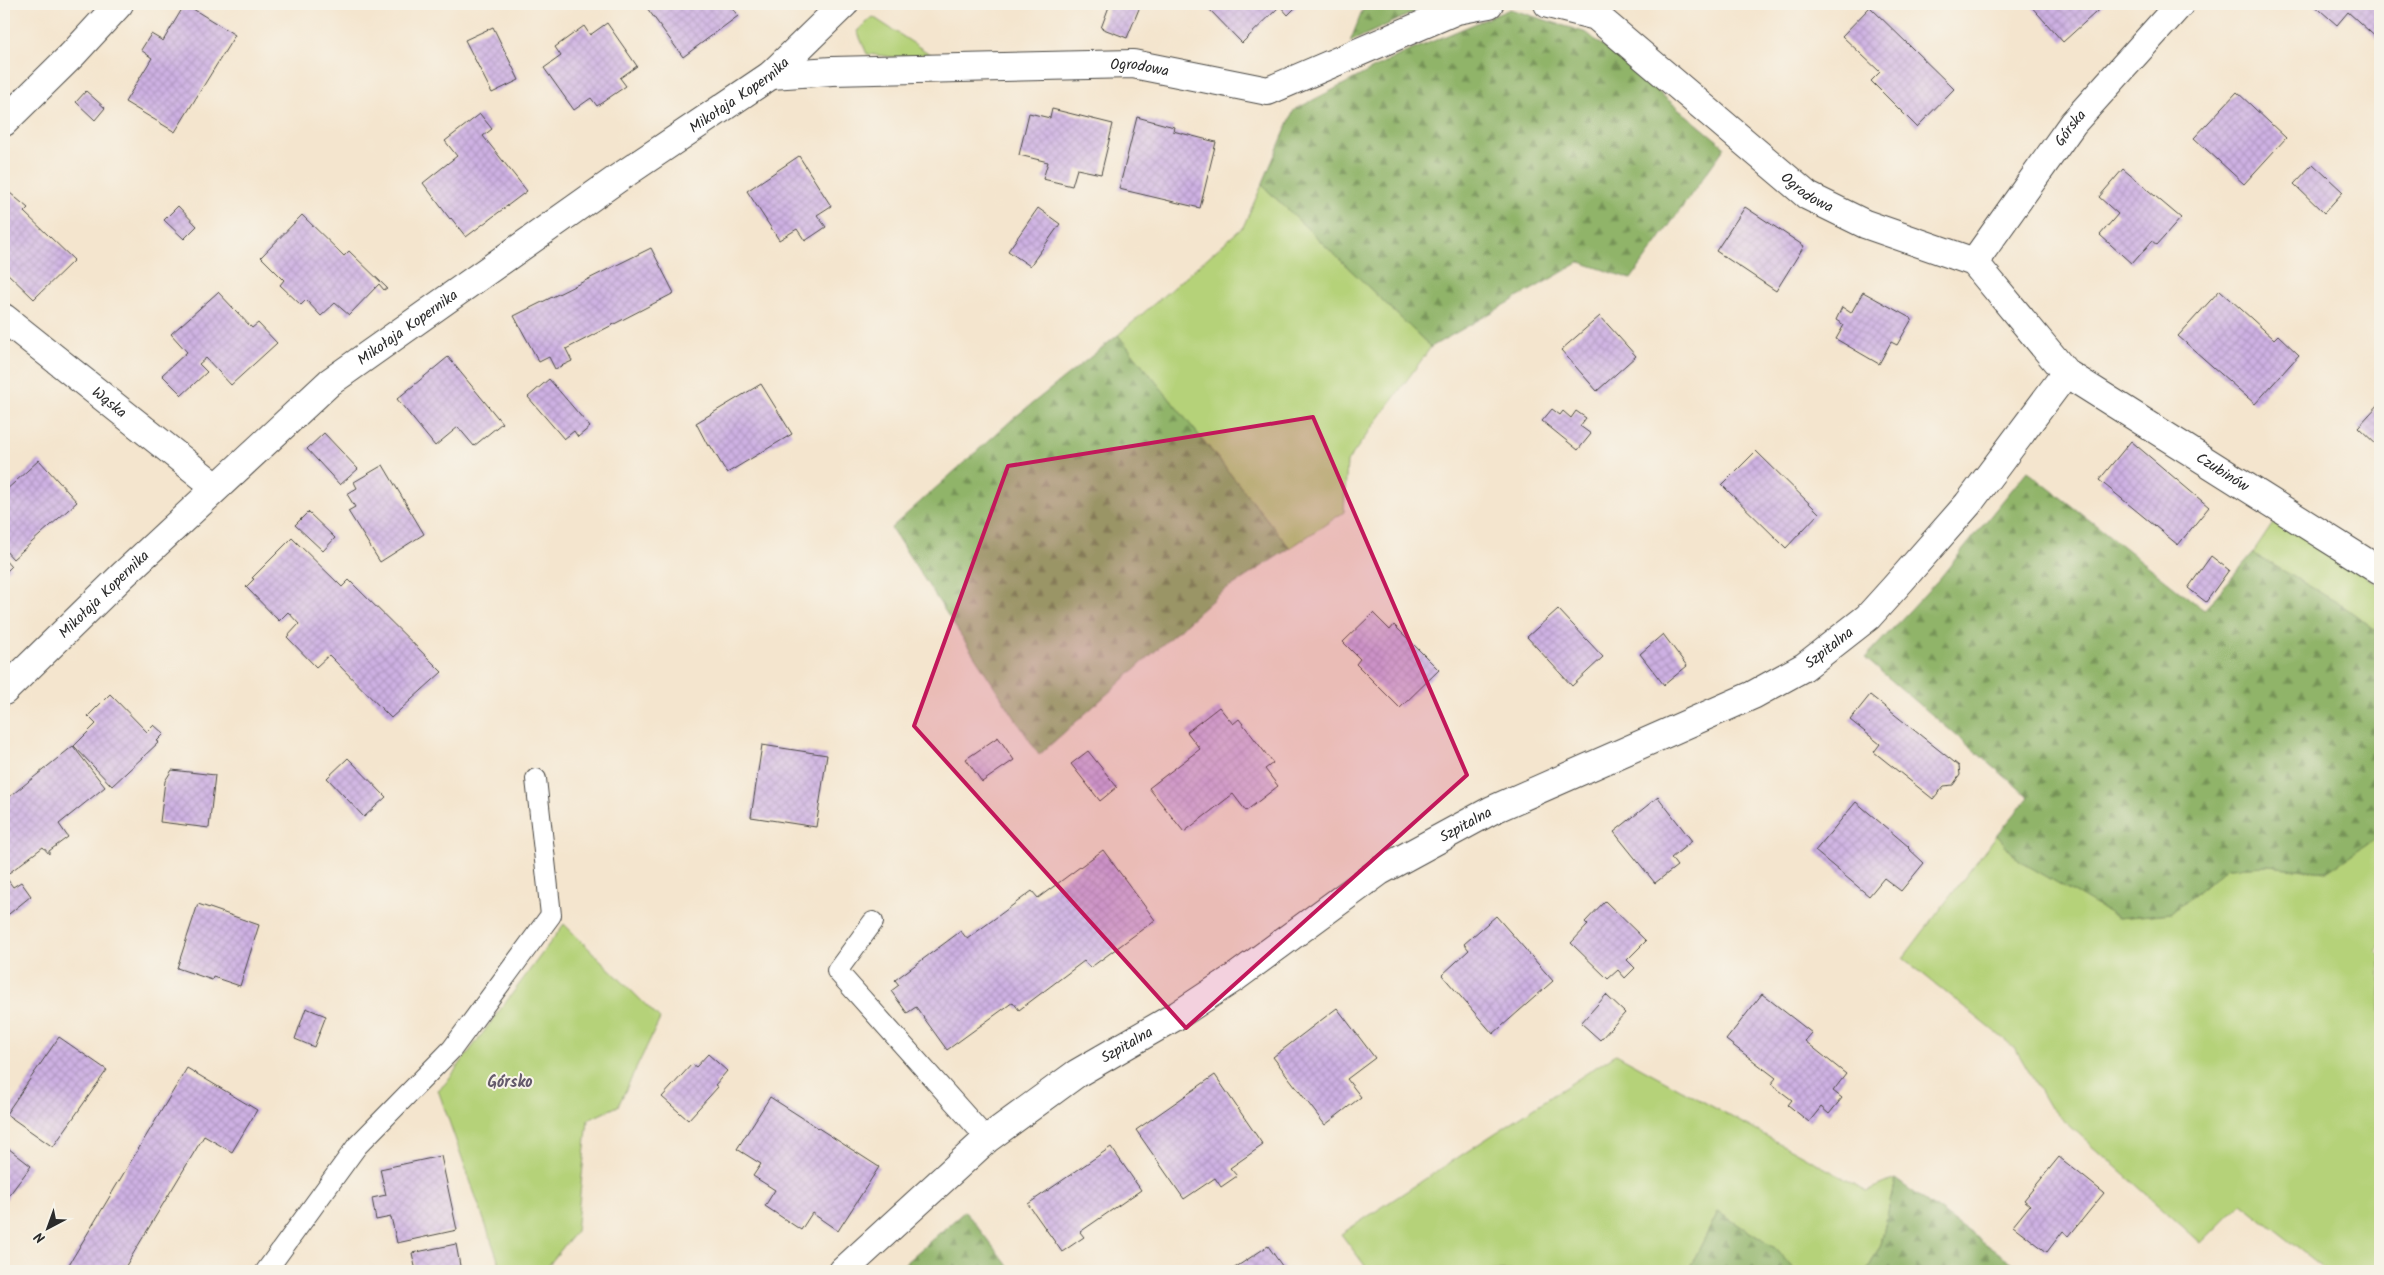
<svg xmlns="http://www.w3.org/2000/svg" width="2384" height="1275" font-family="Kalam,sans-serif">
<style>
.grass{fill:#b5d279;stroke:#707e52}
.forest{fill:url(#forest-firs);stroke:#5e704a}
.building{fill:url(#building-cross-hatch)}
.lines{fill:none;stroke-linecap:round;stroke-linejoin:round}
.service-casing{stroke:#494743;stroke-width:22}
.minor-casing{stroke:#494743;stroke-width:30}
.service{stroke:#fff;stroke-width:20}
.minor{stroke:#fff;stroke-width:28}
.marked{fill:#c2185b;fill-opacity:0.2;stroke:#c2185b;stroke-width:4;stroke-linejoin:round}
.labels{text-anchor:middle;stroke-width:4;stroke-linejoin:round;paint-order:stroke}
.street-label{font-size:15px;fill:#2b2b2b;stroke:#f7f3e8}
.neighbourhood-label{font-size:16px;font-weight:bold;fill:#645a6b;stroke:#f7f3e8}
</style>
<defs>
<pattern id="forest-firs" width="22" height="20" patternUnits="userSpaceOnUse" patternTransform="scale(1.25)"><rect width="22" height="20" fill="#90b469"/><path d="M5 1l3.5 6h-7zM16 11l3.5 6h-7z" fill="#769357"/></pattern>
<pattern id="building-cross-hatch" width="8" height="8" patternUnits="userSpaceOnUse" patternTransform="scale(1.25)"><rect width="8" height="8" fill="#ceb1e3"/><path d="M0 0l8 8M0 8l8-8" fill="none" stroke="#b198c3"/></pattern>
</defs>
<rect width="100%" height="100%" fill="#f7f3e8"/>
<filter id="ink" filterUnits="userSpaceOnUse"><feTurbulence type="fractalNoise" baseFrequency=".02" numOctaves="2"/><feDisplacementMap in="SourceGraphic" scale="10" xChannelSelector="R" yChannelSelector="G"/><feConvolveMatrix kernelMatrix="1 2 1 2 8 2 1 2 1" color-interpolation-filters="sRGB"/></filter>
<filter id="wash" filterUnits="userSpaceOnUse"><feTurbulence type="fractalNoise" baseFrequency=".0096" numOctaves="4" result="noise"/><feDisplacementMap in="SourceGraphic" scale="20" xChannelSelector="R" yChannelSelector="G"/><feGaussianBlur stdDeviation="1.12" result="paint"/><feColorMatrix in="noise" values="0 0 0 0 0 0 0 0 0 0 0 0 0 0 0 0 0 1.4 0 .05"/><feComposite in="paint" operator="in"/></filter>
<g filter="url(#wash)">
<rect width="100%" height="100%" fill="#f4e5ce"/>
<g class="grass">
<polygon points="873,17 933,56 893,57 867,54 857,31"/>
<polygon points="1262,185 1431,347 1347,462 1344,512 1290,548 1118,335 1243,227"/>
<polygon points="2276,519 2364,574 2380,587 2380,633 2343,606 2253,553"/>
<polygon points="1997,835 2018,860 2118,918 2171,913 2227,868 2268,866 2326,872 2380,836 2380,944 2376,952 2380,956 2380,1079 2372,1089 2380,1096 2380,1268 2378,1271 2328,1271 2241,1203 2201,1243 2050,1108 2015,1048 1903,958"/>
<polygon points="564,924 660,1019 618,1106 588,1120 576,1231 544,1271 502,1271 438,1090 445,1084"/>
<polygon points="1616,1054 1867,1191 1895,1179 1881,1244 1867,1271 1795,1271 1775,1248 1718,1212 1688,1271 1369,1271 1341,1234"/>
</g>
<g class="forest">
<polygon points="1365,4 1432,4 1350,42"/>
<polygon points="1510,9 1587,33 1725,147 1631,279 1580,262 1431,347 1262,185 1294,110 1400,55"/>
<polygon points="1118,335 1290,548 1218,595 1039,755 891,528 1014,418"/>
<polygon points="2027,471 2204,610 2253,553 2343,606 2380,633 2380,836 2326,872 2268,866 2227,868 2171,913 2118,918 2018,860 1997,835 2029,797 1865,658 1940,578"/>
<polygon points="1895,1179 2024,1271 1867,1271 1881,1244"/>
<polygon points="965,1211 1012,1271 896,1271"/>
<polygon points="1718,1212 1775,1248 1795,1271 1688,1271"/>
</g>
<g id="blocks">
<g class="building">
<polygon points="185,4 235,35 175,132 125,102 152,58 141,50 151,34 163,41"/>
<polygon points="653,4 729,4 738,16 683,57 647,8"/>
<polygon points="1110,4 1141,4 1127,38 1101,28"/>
<polygon points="1210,4 1299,4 1288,15 1280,6 1242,43 1207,7"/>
<polygon points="2029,4 2105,4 2063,42"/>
<polygon points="2313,4 2380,4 2380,41 2348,12 2337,25"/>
<polygon points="1870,7 1954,89 1917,127 1871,81 1880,72 1842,36"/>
<polygon points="607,23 637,66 620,78 626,86 597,106 591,98 574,110 544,68 561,56 555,47 584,26 590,35"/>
<polygon points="493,27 519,80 492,93 465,40"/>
<polygon points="86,91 105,108 95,120 76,102"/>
<polygon points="2237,92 2286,138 2244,184 2194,138"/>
<polygon points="1052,109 1113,124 1101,174 1077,169 1072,186 1043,179 1048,162 1019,155 1029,113 1050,118"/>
<polygon points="480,114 492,129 483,136 527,191 466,237 451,218 450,219 423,183 457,156 445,141"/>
<polygon points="1137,117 1174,127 1173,131 1216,142 1200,208 1119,189"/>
<polygon points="799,156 831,206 817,215 826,227 805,241 797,229 779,240 747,191"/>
<polygon points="2313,164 2343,192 2324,213 2294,184"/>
<polygon points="2123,169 2181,218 2157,245 2152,241 2132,264 2100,235 2118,214 2099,197"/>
<polygon points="4,188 28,208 24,212 74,260 34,299 4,270"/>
<polygon points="178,206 197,226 184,239 164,220"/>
<polygon points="1745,207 1804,246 1776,291 1716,251"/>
<polygon points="1038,208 1060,224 1030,266 1008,251"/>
<polygon points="302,215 344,256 349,251 387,288 384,290 379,284 349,315 335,303 321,316 306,300 301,305 280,285 284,280 261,257"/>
<polygon points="651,248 674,293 566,349 572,361 555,369 549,357 539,362 514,316"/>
<polygon points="2220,290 2274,339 2278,335 2299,355 2255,404 2178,336"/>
<polygon points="218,292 252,328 258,323 277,343 231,385 206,358 199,364 207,372 182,395 162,375 187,352 171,334"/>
<polygon points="1863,292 1912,319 1897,345 1891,342 1879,364 1836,339 1844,325 1836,320 1842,307 1851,313"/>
<polygon points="1600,316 1636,356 1597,391 1561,350"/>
<polygon points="448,357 502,423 474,446 458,427 435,446 397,399"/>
<polygon points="549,379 590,427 578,437 574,431 564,439 528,397"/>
<polygon points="761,384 792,434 727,473 710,445 708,446 696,423"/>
<polygon points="2380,403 2380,448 2358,427"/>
<polygon points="1552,409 1560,415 1563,411 1571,418 1576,411 1586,418 1580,426 1591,434 1578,450 1542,421"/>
<polygon points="324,433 358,469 340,485 307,449"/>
<polygon points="2131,441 2209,507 2178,545 2099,480"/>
<polygon points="1756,451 1819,513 1786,548 1722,485"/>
<polygon points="39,460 77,502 13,559 4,549 4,492"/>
<polygon points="383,465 424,534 380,562 348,511 355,507 347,494 357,488 354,482"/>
<polygon points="308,512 335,538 323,551 295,525"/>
<polygon points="292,538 342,587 349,580 442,672 391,718 329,655 316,667 287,637 299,624 288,612 279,621 246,587 254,579 252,578"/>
<polygon points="2211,556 2229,570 2206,602 2188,588"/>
<polygon points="4,559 11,567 4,574"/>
<polygon points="1558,609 1603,657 1572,686 1527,637"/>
<polygon points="1373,613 1390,630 1394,625 1439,670 1400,708 1356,664 1360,659 1343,642"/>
<polygon points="1663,634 1687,666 1664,685 1640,654"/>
<polygon points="110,694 147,732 154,725 164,734 157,741 159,742 112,786 74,746 96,724 88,716"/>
<polygon points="1870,695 1959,766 1960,775 1953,785 1944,786 1933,799 1874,752 1880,744 1850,720"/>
<polygon points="1219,707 1233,724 1239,719 1273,763 1265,769 1278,786 1246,811 1233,794 1184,832 1149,788 1200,749 1187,732"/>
<polygon points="998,737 1014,760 982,782 966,759"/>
<polygon points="762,745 827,755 816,827 751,817"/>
<polygon points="73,746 105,787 59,824 68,837 49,851 49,854 43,847 5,876 13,887 21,882 31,896 4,918 4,793 8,798"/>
<polygon points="1088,751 1117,787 1100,801 1071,764"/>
<polygon points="348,758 386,797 364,817 327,778"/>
<polygon points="172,770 215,775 209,828 160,822 165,781"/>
<polygon points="1658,797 1692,841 1671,858 1677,866 1655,883 1614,832"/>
<polygon points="1856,802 1909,847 1908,848 1924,863 1901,891 1884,878 1869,896 1815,851"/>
<polygon points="1103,850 1155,920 1090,968 1084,961 1019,1010 1013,1002 947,1050 916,1007 907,1013 891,991 899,985 895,980 961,931 967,939 1032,891 1038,898"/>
<polygon points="1605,901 1646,941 1627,960 1635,968 1625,978 1618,970 1608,979 1571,943 1588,925 1585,922"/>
<polygon points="198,904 259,925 240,986 213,977 212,980 177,968"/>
<polygon points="1496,916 1553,981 1493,1034 1442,975 1469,950 1464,944"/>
<polygon points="1762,994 1812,1033 1805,1041 1846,1074 1833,1091 1842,1098 1829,1114 1821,1107 1809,1122 1788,1105 1792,1100 1771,1084 1776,1078 1726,1040"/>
<polygon points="1606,995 1625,1013 1600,1040 1581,1023"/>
<polygon points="306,1008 326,1016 314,1047 295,1039"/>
<polygon points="1337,1008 1375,1058 1347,1079 1361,1097 1325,1125 1273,1057"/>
<polygon points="59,1037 107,1070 53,1147 6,1114"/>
<polygon points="708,1054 727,1071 715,1085 718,1087 688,1120 662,1097 692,1064 696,1067"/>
<polygon points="187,1068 257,1110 232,1152 204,1136 124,1269 128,1271 65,1271"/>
<polygon points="1215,1075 1263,1145 1230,1168 1237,1176 1221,1187 1215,1178 1184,1199 1136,1130"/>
<polygon points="770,1097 879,1167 838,1231 812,1213 801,1230 765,1206 775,1190 753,1176 761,1164 737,1149"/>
<polygon points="4,1145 31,1166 4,1202"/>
<polygon points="1111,1147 1141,1190 1080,1232 1084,1237 1062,1252 1028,1204"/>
<polygon points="441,1156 457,1230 397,1243 391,1217 376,1220 372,1198 386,1195 380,1169"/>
<polygon points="2059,1157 2104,1193 2069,1236 2063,1231 2047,1252 2013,1226 2030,1205 2024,1200"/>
<polygon points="456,1244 461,1271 416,1271 412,1253"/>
<polygon points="1268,1246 1285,1270 1230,1271"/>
</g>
</g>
</g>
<g filter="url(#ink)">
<use href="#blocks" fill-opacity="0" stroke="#494743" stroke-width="1"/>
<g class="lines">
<g class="service-casing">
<g id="service">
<polyline points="873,922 837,971 987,1139"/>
<polyline points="266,1271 357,1146 452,1049 551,915 536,779"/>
</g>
</g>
<g class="minor-casing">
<g id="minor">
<path id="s1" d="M1548,4L1596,16L1808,196L1865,224L1974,262L2066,373L2380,571"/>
<path id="s2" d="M771,75L832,71L1133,64L1268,91L1457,10L1489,4"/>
<polyline points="4,122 73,54 119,4"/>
<path id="s3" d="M1974,262L2073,123L2180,4"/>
<path id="s4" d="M4,318L216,487"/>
<path id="s5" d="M4,691L122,576L330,382L617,179L771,75L844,4"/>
<path id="s6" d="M843,1271L987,1139L1076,1074L1178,1015L1237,976L1380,871L1492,810L1753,695L1804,667L1868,617L1896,586L1968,504L2066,373"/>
</g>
</g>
<use href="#service" class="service"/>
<use href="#minor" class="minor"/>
</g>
</g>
<path class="marked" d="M1313,417L1467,775L1186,1028L914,726L1008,466Z"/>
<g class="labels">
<g class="street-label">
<text dy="5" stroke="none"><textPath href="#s2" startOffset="369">Ogrodowa</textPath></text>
<text dy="5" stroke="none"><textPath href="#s5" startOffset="949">Mikołaja Kopernika</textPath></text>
<text dy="5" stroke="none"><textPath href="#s3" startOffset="165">Górska</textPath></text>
<text dy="5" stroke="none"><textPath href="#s1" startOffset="325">Ogrodowa</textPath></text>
<text dy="5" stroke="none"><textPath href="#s5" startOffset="544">Mikołaja Kopernika</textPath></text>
<text dy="5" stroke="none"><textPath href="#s4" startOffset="135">Wąska</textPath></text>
<text dy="5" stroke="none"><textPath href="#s1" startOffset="836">Czubinów</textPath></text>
<text dy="5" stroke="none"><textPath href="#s5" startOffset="139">Mikołaja Kopernika</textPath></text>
<text dy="5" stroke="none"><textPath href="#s6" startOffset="1174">Szpitalna</textPath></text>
<text dy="5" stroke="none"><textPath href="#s6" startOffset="769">Szpitalna</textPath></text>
<text dy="5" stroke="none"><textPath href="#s6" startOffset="364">Szpitalna</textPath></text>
</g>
<g class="neighbourhood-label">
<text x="510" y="1087">Górsko</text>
</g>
</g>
<rect width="2384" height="1275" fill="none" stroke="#f7f3e8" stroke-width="20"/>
<g transform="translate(48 1228) rotate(221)" stroke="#f7f3e8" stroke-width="4" paint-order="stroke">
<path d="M0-4L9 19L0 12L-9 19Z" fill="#2b2b2b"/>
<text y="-8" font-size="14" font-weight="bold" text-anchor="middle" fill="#2b2b2b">N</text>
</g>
</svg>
